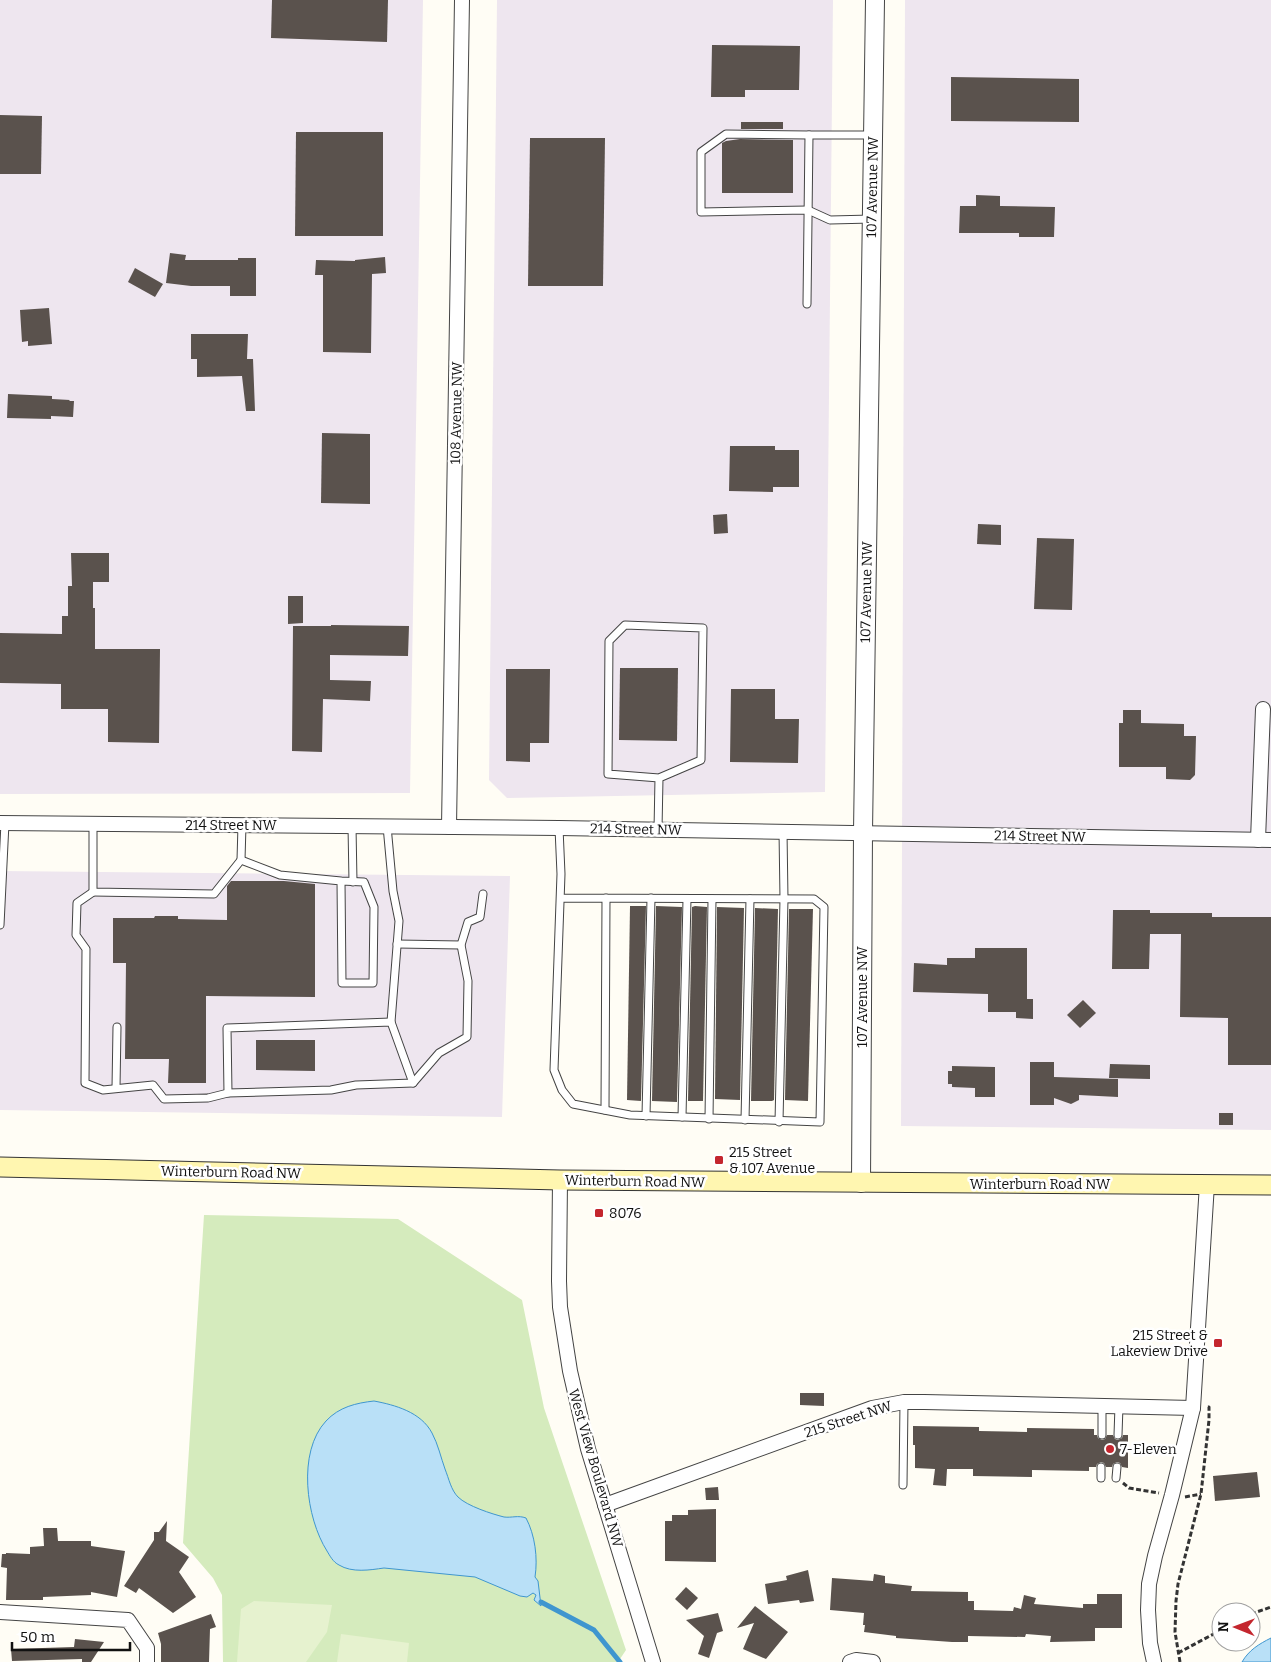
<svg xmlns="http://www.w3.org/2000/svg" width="1271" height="1662" font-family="Bitter,serif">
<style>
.industrial{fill:#eee6ef}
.green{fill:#d5ebbd}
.pitch{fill:#e6f2cf}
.water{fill:#b9e0f7;stroke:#3f96cf}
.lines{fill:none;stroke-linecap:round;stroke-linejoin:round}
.stream{stroke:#3f96cf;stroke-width:5}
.building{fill:#5a524d}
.service-casing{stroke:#444;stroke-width:9}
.minor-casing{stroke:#444;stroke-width:16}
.tertiary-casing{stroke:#444;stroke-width:20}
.secondary-casing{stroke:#333;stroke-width:21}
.path{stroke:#333;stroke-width:3;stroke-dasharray:5 2.5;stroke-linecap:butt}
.service{stroke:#fff;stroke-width:7}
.minor{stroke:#fff;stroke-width:14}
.tertiary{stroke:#fff;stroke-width:18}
.secondary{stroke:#fff6b0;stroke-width:19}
.poi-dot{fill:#c4262e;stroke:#fff;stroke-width:2}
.labels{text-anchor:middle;stroke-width:5;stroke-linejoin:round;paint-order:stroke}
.street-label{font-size:14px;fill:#111;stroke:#fff}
.poi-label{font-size:14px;fill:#111;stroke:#fff;text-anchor:start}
</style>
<rect width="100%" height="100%" fill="#fffdf5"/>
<g class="industrial">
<polygon points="0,0 423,0 410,793 0,794"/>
<polygon points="497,0 833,0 825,792 507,798 489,780"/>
<polygon points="905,0 1271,0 1271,1130 901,1126"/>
<polygon points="0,871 510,876 502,1117 0,1110"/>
</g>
<polygon class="green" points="204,1215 398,1219 522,1300 544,1408 626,1650 618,1662 223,1662 222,1595 213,1578 183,1543"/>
<g class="pitch">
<polygon points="254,1601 332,1605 327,1632 306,1662 237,1662 241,1609"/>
<polygon points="341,1634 409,1643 407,1662 337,1662"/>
</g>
<g class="water">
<path d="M374,1401C395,1405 421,1412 432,1433C438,1444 441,1458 445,1469C449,1479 451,1490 458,1497C467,1506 492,1514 504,1517C512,1518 518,1515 526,1518C535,1535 538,1558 535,1577L538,1581L541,1606L534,1600L536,1595L533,1593L527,1597L520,1596L475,1577L384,1568C370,1570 352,1573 339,1565C333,1562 330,1556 327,1551C306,1518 297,1452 326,1421C339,1407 356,1403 374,1401Z"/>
<path d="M1271,1638V1662H1242C1249,1650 1259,1644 1271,1638Z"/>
</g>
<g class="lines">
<polyline class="stream" points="541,1602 594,1630 620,1662"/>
</g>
<g class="building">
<polygon points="272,0 388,0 387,42 271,38"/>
<polygon points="712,45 800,46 799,90 745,90 745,97 711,97"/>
<polygon points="951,77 1079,79 1079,122 951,121"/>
<polygon points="0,115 42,116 41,174 0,174"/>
<rect x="741" y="122" width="42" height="7"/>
<polygon points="296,132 383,132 383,236 295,236"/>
<polygon points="530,138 605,138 603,286 528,286"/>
<polygon points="740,139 793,140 793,193 722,193 722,143 726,141"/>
<polygon points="976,195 1000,196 1000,206 1055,207 1054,237 1019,237 1019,233 959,233 960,206 976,206"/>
<polygon points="170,253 186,255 185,260 238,260 238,258 256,258 256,296 230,296 230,286 191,286 166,283"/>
<polygon points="385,257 386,273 372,274 371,353 323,352 323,275 315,275 316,260 355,261 355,260"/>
<polygon points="135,268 163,284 155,297 128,282"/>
<polygon points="49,308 52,344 28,346 28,341 22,342 20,310"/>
<polygon points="191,334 248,334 247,359 253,359 255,411 246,411 242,376 197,377 197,359 191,359"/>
<polygon points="8,394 52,396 52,399 70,400 69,401 74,401 73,417 51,416 51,419 7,418"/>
<polygon points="322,433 370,434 370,504 321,503"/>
<polygon points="730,446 775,446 775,450 799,450 799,487 773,487 773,492 729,491"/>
<polygon points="727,514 728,533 714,534 713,515"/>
<polygon points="978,524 1001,525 1001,545 977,544"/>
<polygon points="1037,538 1074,539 1072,610 1034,609"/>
<polygon points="71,553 109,553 109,582 93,582 93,608 95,608 95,649 160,649 159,743 108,742 108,709 61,709 61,684 0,683 0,633 62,634 62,616 68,616 68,586 72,586"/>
<polygon points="288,596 303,596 303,623 288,624"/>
<polygon points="331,625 409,626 408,656 330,655 330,680 371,681 370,701 323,699 322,752 292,751 293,626 331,626"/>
<polygon points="620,668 678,668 677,741 619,740"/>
<polygon points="506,669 550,669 549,743 530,743 530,762 506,761"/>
<polygon points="731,689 775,689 775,719 799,719 798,763 730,762"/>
<polygon points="1123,710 1141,710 1141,723 1184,724 1184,736 1196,736 1195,775 1190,780 1166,779 1166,767 1119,767 1119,723 1123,723"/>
<polygon points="231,881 284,881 315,884 315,997 206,996 206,1083 168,1083 169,1059 125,1059 126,963 113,963 113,918 154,918 155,916 178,916 178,919 227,920 227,886"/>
<polygon points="630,906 646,906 641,1101 627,1100"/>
<polygon points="656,906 682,907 677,1102 652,1101"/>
<polygon points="695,906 707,907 703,1101 688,1101 692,907"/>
<polygon points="717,907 744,908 740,1100 715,1099"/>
<polygon points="755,908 778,909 774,1100 772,1101 751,1101"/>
<polygon points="789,909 813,909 808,1101 785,1100"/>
<polygon points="1113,910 1150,910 1150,913 1212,913 1212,917 1271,917 1271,1065 1228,1065 1228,1018 1180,1017 1181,934 1150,934 1149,969 1112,969"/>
<polygon points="975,948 1027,948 1027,999 1033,999 1033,1019 1016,1018 1016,1012 988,1012 988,994 913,992 914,963 947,965 947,958 975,958"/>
<polygon points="1083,1000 1096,1013 1080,1028 1067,1015"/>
<polygon points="256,1040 315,1040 315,1071 256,1070"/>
<polygon points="1030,1062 1054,1062 1054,1077 1118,1079 1118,1097 1079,1095 1079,1100 1071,1104 1054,1098 1054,1105 1030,1105"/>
<polygon points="1110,1064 1150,1065 1150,1079 1109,1078"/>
<polygon points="952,1066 995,1067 995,1097 975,1097 975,1088 952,1087 952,1084 948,1084 948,1071 952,1071"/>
<rect x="1219" y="1113" width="14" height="12"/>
<polygon points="800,1393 824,1393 824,1406 800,1405"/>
<polygon points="913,1426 979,1427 979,1431 1027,1432 1027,1428 1094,1429 1094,1435 1097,1435 1098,1438 1102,1440 1105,1439 1107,1435 1113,1435 1115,1439 1118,1440 1122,1438 1123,1435 1128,1435 1128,1468 1122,1467 1120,1463 1117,1462 1113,1464 1112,1467 1106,1467 1104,1463 1101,1462 1097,1464 1096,1467 1089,1467 1089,1471 1032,1470 1032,1477 973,1476 973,1469 947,1469 946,1486 933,1485 935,1469 915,1468 915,1445 913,1445"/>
<polygon points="1257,1472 1260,1497 1215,1501 1213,1476"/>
<polygon points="718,1487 719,1500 706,1500 705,1488"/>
<polygon points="716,1509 716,1562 665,1561 665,1521 672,1521 672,1515 688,1515 688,1510"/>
<polygon points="167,1521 166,1541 189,1557 179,1572 196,1597 173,1613 139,1588 136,1593 124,1586 154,1540 154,1532 159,1532"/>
<polygon points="43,1528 57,1528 58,1541 91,1541 91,1546 125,1551 117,1597 91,1592 91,1595 43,1597 43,1600 6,1600 7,1568 1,1567 2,1554 6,1554 6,1553 30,1554 30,1547 44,1546"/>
<polygon points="808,1570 814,1601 800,1603 799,1600 768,1604 765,1584 787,1580 786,1576"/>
<polygon points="874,1574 885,1576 885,1583 912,1586 911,1591 968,1592 968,1601 974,1601 974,1610 1013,1611 1014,1607 1021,1609 1024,1595 1036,1598 1034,1604 1083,1608 1083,1604 1097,1604 1097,1594 1122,1594 1122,1628 1095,1628 1095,1641 1050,1642 1051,1636 1026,1634 1025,1637 968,1636 968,1642 952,1642 896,1638 896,1636 864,1632 865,1625 863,1625 864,1613 830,1610 832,1578 873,1581"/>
<polygon points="686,1587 698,1598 687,1610 675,1599"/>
<polygon points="755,1606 788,1632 766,1659 743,1649 754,1623 737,1628"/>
<polygon points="718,1613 723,1631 717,1633 709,1658 698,1654 704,1636 686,1620"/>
<polygon points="211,1614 216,1627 210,1629 209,1662 161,1662 161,1644 158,1633"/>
<polygon points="75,1639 104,1642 91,1662 82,1662 82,1659 12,1661 11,1649 74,1647"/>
</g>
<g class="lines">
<g class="service-casing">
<g id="service">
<polyline points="809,135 726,134 701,152 701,212 808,210 830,220 872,219"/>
<polyline points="807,304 809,135 873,135"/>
<polyline points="93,824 93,892 214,894 241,860 280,875 341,881 342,983 373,983 374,907 364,882 341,881"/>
<polyline points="352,826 353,882"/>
<polyline points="387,826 393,891 399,921 391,1022"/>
<polyline points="559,828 561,874 554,1070 562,1090 573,1104 630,1115 820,1122 824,907 814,899 561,898"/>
<polyline points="658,830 659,778 608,774 609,641 625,625 703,628 701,760 659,778"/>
<polyline points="241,860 242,825"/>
<polyline points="93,892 77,903 76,935 86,949 85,1083 103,1090 153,1085 164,1099 208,1098 228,1093 331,1090 356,1085 413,1083 439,1053 467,1037 468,981 461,945 468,922 480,917 483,894"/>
<polyline points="0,925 5,823"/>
<polyline points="397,944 461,945"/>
<polyline points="116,1088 117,1027"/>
<polyline points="228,1093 227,1028 391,1022 413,1083"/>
<polyline points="605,1110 606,898"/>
<polyline points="646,1116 651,898"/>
<polyline points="682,1117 687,899"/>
<polyline points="709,1119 712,899"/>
<polyline points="745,1120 750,899"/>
<polyline points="779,1122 784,899 783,831"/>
<polyline points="1102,1435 1102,1406"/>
<polyline points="1118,1435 1119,1406"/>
<polyline points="1101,1478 1101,1467"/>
<polyline points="1116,1478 1117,1467"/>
<polyline points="903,1485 904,1402"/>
</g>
</g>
<g class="minor-casing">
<g id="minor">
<polyline points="0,823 559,828 1271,840"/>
<polyline points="449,827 462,0"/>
<polyline points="1258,840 1263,709"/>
<polyline points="560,1180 559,1281 560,1307 570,1371 588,1449 653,1662"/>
<polyline points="605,1505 872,1408 904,1402 924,1402 1193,1408"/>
<polyline points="0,1612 128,1620 147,1648 147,1662"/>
<polyline points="850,1662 856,1660 873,1662"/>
<polyline points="1154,1662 1150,1643 1148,1610 1149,1584 1155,1556 1172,1495 1193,1408 1207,1184"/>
</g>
</g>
<g class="tertiary-casing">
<polyline id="tertiary" points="861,1183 863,832 875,0"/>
</g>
<g class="secondary-casing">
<polyline id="secondary" points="0,1167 560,1180 1271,1185"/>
</g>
<g class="path">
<polyline points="1123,1483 1129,1488 1159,1493"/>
<polyline points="1185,1497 1201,1494"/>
<polyline points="1251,1614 1271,1607"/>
<polyline points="1178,1653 1221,1630"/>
<polyline points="1180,1662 1175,1632 1176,1601 1178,1584 1201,1494 1209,1420 1209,1407 1206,1407"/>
</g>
<use href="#service" class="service"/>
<use href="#minor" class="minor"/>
<use href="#tertiary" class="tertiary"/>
<use href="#secondary" class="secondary"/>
</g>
<g class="poi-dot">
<rect x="714" y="1155" width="10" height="10" rx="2.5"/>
<rect x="594" y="1208" width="10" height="10" rx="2.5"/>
<rect x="1213" y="1338" width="10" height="10" rx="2.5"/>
<circle cx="1110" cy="1449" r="5"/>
</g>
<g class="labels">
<g class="street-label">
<text transform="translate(872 187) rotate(-89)" y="5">107 Avenue NW</text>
<text transform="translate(456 413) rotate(-89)" y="5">108 Avenue NW</text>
<text transform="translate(866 592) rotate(-89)" y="5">107 Avenue NW</text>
<text x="231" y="830">214 Street NW</text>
<text transform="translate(636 829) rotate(1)" y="5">214 Street NW</text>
<text transform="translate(1040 836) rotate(1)" y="5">214 Street NW</text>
<text transform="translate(862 997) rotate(-90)" y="5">107 Avenue NW</text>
<text transform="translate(231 1172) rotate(1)" y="5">Winterburn Road NW</text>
<text transform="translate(635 1181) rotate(1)" y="5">Winterburn Road NW</text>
<text x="1040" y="1189">Winterburn Road NW</text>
<text transform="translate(848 1419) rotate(-18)" y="5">215 Street NW</text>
<text transform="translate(596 1468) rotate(74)" y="5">West View Boulevard NW</text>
</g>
<g class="poi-label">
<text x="729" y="1157">215 Street<tspan x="729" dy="16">&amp; 107 Avenue</tspan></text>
<text x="609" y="1218">8076</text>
<text x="1208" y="1340" text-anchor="end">215 Street &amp;<tspan x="1208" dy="16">Lakeview Drive</tspan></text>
<text x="1120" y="1454">7-Eleven</text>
</g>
</g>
<g transform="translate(1236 1627) rotate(271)"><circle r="24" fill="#ffffff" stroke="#a0a0a0"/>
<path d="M0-4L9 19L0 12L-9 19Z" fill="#c4262e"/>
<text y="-8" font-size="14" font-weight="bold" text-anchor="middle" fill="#111111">N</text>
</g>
<path d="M12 1642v8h118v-8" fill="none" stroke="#111111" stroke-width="2.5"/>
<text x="20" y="1642" font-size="15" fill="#111111" stroke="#ffffff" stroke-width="4" paint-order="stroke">50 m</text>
</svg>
